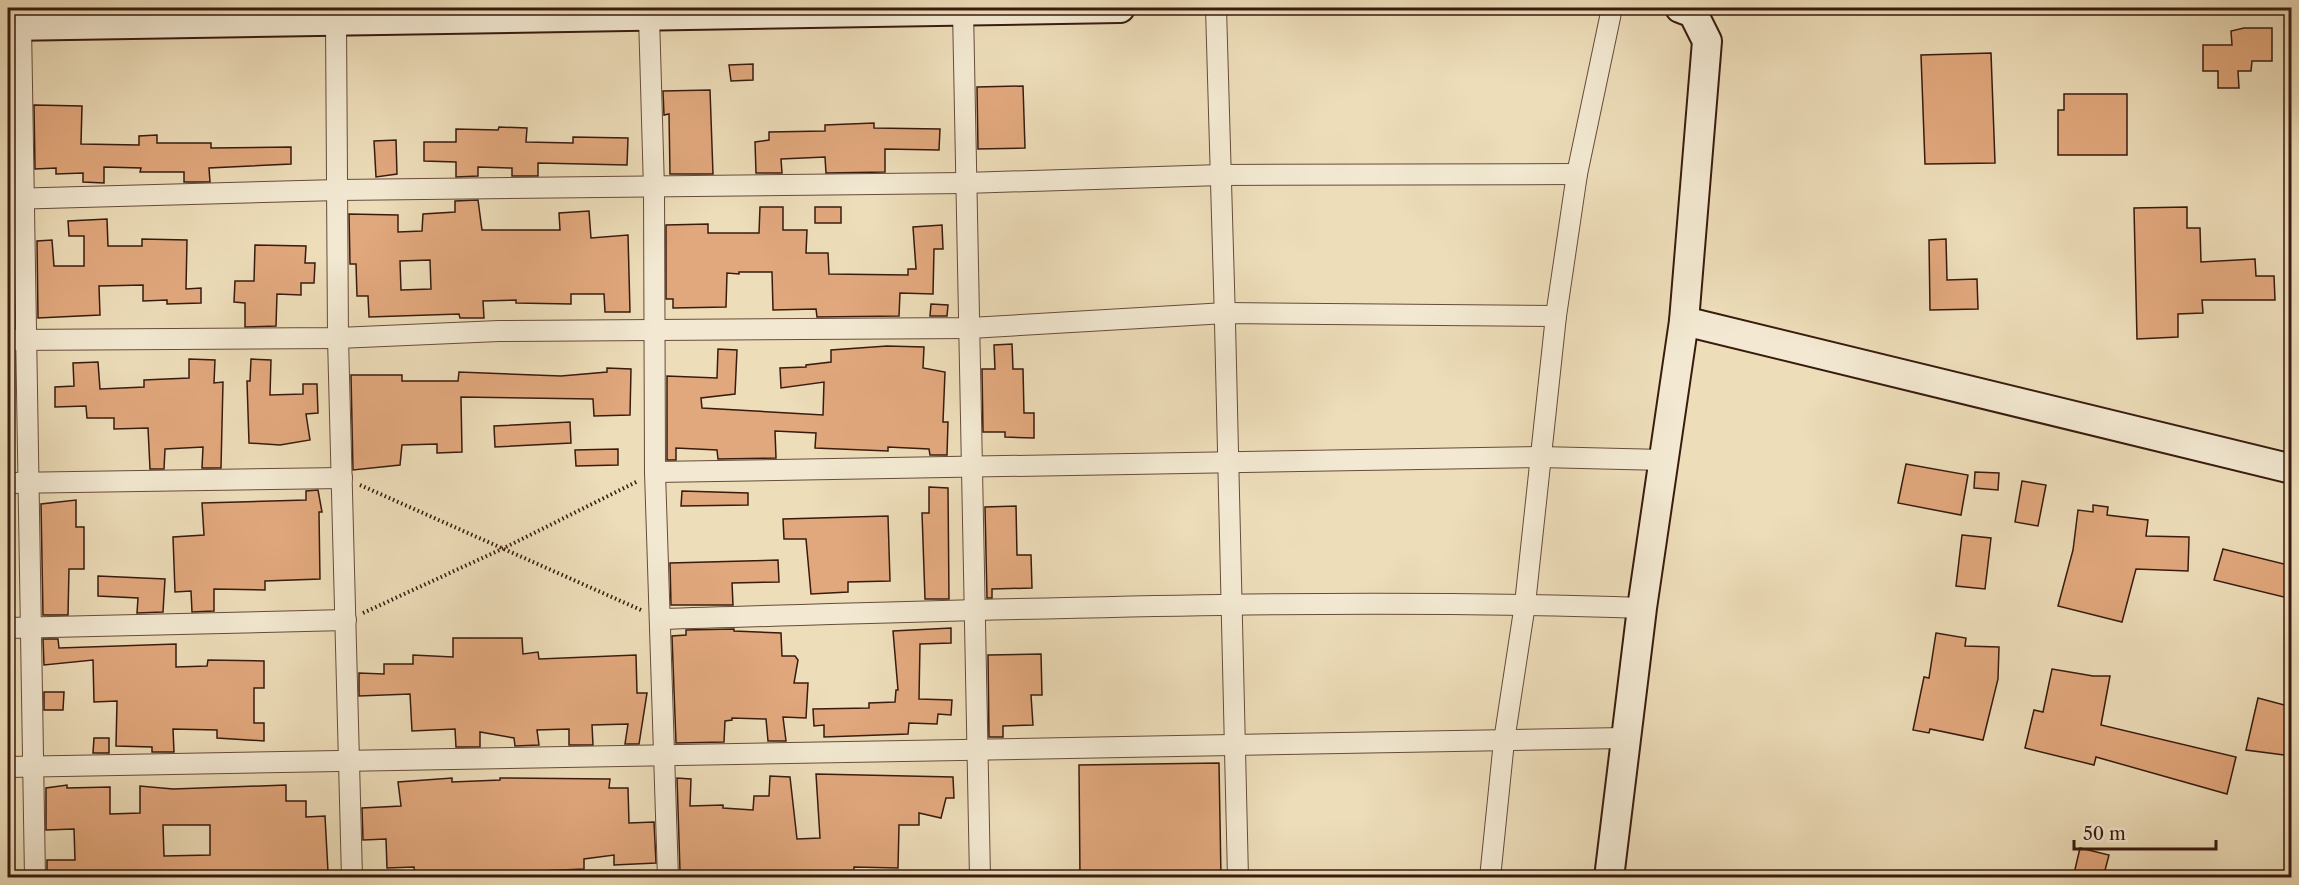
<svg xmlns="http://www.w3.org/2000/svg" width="2299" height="885" font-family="'Libre Caslon Text',serif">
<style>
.building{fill:#e2a87d;stroke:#391b0f;stroke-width:1.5;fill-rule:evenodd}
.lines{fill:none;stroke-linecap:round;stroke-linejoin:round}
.street-casing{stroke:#664c3a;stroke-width:22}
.secondary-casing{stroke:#391b0f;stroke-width:32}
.path{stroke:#391b0f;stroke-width:4;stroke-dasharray:1.5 3;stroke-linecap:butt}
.street{stroke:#f3e9d2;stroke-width:20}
.secondary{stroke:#f3e9d2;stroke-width:28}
</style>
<rect width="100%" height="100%" fill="#edddb9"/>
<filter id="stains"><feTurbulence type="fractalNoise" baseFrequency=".00333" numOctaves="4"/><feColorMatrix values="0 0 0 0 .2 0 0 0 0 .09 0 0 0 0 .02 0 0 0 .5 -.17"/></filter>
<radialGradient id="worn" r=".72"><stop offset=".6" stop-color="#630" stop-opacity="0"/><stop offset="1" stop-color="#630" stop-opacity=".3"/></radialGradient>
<g class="building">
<polygon points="2244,28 2272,28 2272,61 2252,61 2251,71 2238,71 2239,88 2218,88 2218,71 2203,71 2203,45 2232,45 2231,31"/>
<polygon points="1991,53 1995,163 1925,164 1921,55"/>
<polygon points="753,64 753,80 731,81 729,65"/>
<polygon points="1023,86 1025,148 978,149 977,87"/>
<polygon points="710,90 713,174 670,174 669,114 664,115 663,91"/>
<polygon points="2064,94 2127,94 2127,155 2058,155 2058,110 2064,110"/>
<polygon points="34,105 82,106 81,144 139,145 139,136 157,135 157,143 211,143 211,148 291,147 291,164 209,168 210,182 184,182 184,172 140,172 141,168 104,167 104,183 83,182 83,173 56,174 56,168 35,169"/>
<polygon points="874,123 874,128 940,129 939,150 885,149 885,172 826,173 825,157 781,159 782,173 756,173 755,142 769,140 769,132 825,131 825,125"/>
<polygon points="499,127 527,128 526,142 573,143 573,137 628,138 627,165 538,163 538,176 512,176 512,168 478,167 478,176 456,177 456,162 424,161 424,142 456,142 456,129 498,130"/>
<polygon points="396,140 397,174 376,177 374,141"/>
<path d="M478,200L482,230H560L559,213L589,211L591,238L628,235L630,312H605L604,294H571V304L516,303V300L483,301L484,318H460L459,314L369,317L368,296H357L356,264H350L349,214L398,215V232L422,231L423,214L455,212V201ZM430,260L431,289L401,290L400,261Z"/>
<polygon points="760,207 783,207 783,230 807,230 806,253 828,253 829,274 908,275 908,269 916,269 913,227 942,225 943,249 934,249 933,294 900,293 899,316 817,317 816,309 773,310 772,272 739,272 739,274 727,273 726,307 673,308 673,299 666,299 666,225 708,224 708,233 759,233"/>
<rect x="815" y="207" width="26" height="16"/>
<polygon points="2187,207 2187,228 2200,228 2201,262 2255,259 2256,276 2274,276 2275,300 2202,300 2203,313 2178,314 2178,337 2137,339 2134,208"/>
<polygon points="107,219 108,246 142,246 142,239 187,240 186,289 201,288 201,303 167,304 167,300 143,301 143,285 99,286 100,315 38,318 37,241 52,240 54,266 84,266 84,236 69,236 68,221"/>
<polygon points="1946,239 1947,280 1977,279 1978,309 1930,310 1929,240"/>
<polygon points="255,245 306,246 305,263 315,263 314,283 301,283 301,295 277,294 276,326 245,327 245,303 234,302 235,281 254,281"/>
<polygon points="931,304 948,305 947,316 930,316"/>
<polygon points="1012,344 1013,369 1023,369 1024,413 1034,413 1034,438 1005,437 1005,432 983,432 982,369 995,369 994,345"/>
<polygon points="887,346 924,347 923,368 945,372 943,422 948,422 947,455 930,455 929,449 888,447 888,451 815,448 816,433 775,431 776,458 718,459 717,450 676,448 676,460 667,460 667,376 717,378 718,349 737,350 735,394 701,398 702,408 823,415 824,382 781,388 780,368 806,367 806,365 831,362 831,350"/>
<polygon points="189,359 215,360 214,383 223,382 221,468 202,468 203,447 165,449 164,469 150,469 148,428 114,429 114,418 87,418 86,406 55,407 55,387 74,386 73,363 98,362 100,389 144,387 144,380 189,378"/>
<polygon points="251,359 271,360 270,395 303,394 303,384 317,384 318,413 306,414 310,440 280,445 249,443 247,381 250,381"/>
<polygon points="607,368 631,369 630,415 594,416 593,399 461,397 462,452 437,453 437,444 402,445 400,465 353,470 351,375 402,375 402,381 458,381 459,372 561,376 607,372"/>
<polygon points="570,422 571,443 495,447 494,426"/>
<polygon points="618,449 618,465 576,466 575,450"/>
<polygon points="1906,464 1968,475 1961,515 1898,503"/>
<polygon points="1975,472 1999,473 1998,490 1974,488"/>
<polygon points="2022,481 2046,485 2038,526 2015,522"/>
<polygon points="929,487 948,488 949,599 925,599 922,513 929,513"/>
<polygon points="318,490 322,512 319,512 320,579 265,581 265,590 214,589 214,611 192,612 191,591 175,592 173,537 204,535 202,503 306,500 306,491"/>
<polygon points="682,491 748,493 748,505 681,506"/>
<polygon points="76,500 76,527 84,527 84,569 69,569 68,615 43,615 41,504"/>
<polygon points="2093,505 2108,507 2107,515 2148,520 2146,536 2189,537 2188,571 2136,569 2122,622 2058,606 2073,550 2078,510 2093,512"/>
<polygon points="1016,506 1017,555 1031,555 1032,588 992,589 992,598 987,598 985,507"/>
<polygon points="888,516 890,581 848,582 848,592 811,594 806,539 784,539 783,519"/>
<polygon points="1962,535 1991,538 1985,589 1956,586"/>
<polygon points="2223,549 2292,566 2292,599 2214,580"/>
<polygon points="778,560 779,582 732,583 733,605 671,605 670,563"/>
<polygon points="98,576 165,579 163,612 137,613 138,598 98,596"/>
<polygon points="951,628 951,643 920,644 919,699 952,700 951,715 938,714 937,724 909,723 908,734 824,737 824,725 814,726 813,709 869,708 869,703 895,702 896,690 898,690 893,631"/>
<polygon points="734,629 734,631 781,633 782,656 795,656 798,660 794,683 808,683 806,718 783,717 786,741 768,741 766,719 732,718 732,720 725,721 724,742 676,743 672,636 686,635 686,630"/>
<polygon points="1936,633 1966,638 1965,646 1999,647 1998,679 1983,740 1930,729 1929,733 1913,730 1924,677 1929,678"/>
<polygon points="453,638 522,638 523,654 538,652 539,659 636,655 637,693 647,693 639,744 625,744 628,724 592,725 593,745 569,745 569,729 537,730 539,745 515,746 514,738 480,732 480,747 456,747 455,729 412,731 410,694 359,696 359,673 384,674 384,664 413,664 413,655 453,657"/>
<polygon points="43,639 58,639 59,648 176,644 176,667 207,666 208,660 264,661 264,688 254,688 254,723 264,723 264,741 217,738 217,730 173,729 174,752 152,752 152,747 116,746 117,701 94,702 93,660 44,665"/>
<polygon points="1041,654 1042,695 1031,695 1033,725 1003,726 1003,737 989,737 988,655"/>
<polygon points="2052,669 2093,676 2110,676 2101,725 2236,757 2227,794 2096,757 2094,765 2025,748 2034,710 2043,712"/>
<polygon points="44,692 64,692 63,710 44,710"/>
<polygon points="2258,698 2292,707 2292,756 2246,750"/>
<polygon points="94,738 109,738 109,753 93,753"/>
<polygon points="1219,763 1221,878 1080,878 1079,765"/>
<polygon points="816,774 953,777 954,798 946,798 941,818 919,813 919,825 899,825 898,868 854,867 854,878 771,878 771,872 680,871 677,778 691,779 690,806 723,805 723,808 753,810 754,796 769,796 770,776 790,777 797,839 820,838"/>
<polygon points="452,778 452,782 500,780 500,778 610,779 609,788 628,788 629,823 654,822 656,863 614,865 614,855 584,859 584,869 540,871 540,878 495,878 495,875 465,874 466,878 415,878 414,867 387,868 386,839 363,840 362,808 401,806 398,782"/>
<path d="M67,785V788L110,787V814L140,813V786L173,789L286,785V801H306V817L325,816L328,872L208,871V878H47V860H75L74,829L46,830V788ZM163,825H210V855L164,856Z"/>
<polygon points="2080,848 2109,855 2103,878 2073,878"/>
</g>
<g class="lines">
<g class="street-casing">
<g id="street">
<polyline points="30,8 21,25 35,878"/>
<path d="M1216,8C1225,298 1232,587 1238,878"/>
<polyline points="963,10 980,878"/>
<polyline points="649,16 654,189 655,472 668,878"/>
<polyline points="336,20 338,338 352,878"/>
<polyline points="8,199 338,190 965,183 1221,175 1577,174"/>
<polyline points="8,340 338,338 499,331 970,328 1226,313 1556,316"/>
<polyline points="655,472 1540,457 1664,460"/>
<polyline points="8,483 342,478"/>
<path d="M661,619C988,610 1316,597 1642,608"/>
<polyline points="8,628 346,620"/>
<polyline points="8,767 1625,738"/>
<polyline points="1490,878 1504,741 1525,604 1556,316 1577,174 1612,8"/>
</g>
</g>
<g class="secondary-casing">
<g id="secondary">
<polyline points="8,26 1120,8"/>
<polyline points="1684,321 2292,469"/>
<polyline points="1609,878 1642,608 1684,321 1707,41 1693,13 1680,8"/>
</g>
</g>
<g class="path">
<polyline points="360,485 641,610"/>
<polyline points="363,613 504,548 638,481"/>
</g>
<use href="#street" class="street"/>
<use href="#secondary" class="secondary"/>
</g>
<rect width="2299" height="885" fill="none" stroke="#edddb9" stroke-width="30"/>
<rect x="9" y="9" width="2281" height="867" fill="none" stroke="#391b0f" stroke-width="3"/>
<rect x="15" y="15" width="2269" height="855" fill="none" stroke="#391b0f" stroke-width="1.5"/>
<path d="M2074 840v9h142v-9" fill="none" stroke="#391b0f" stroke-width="3"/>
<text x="2083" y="840" font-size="18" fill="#391b0f" stroke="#f3e9d2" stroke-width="4.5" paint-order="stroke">50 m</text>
<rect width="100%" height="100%" filter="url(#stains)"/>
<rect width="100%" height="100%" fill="url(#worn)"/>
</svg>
